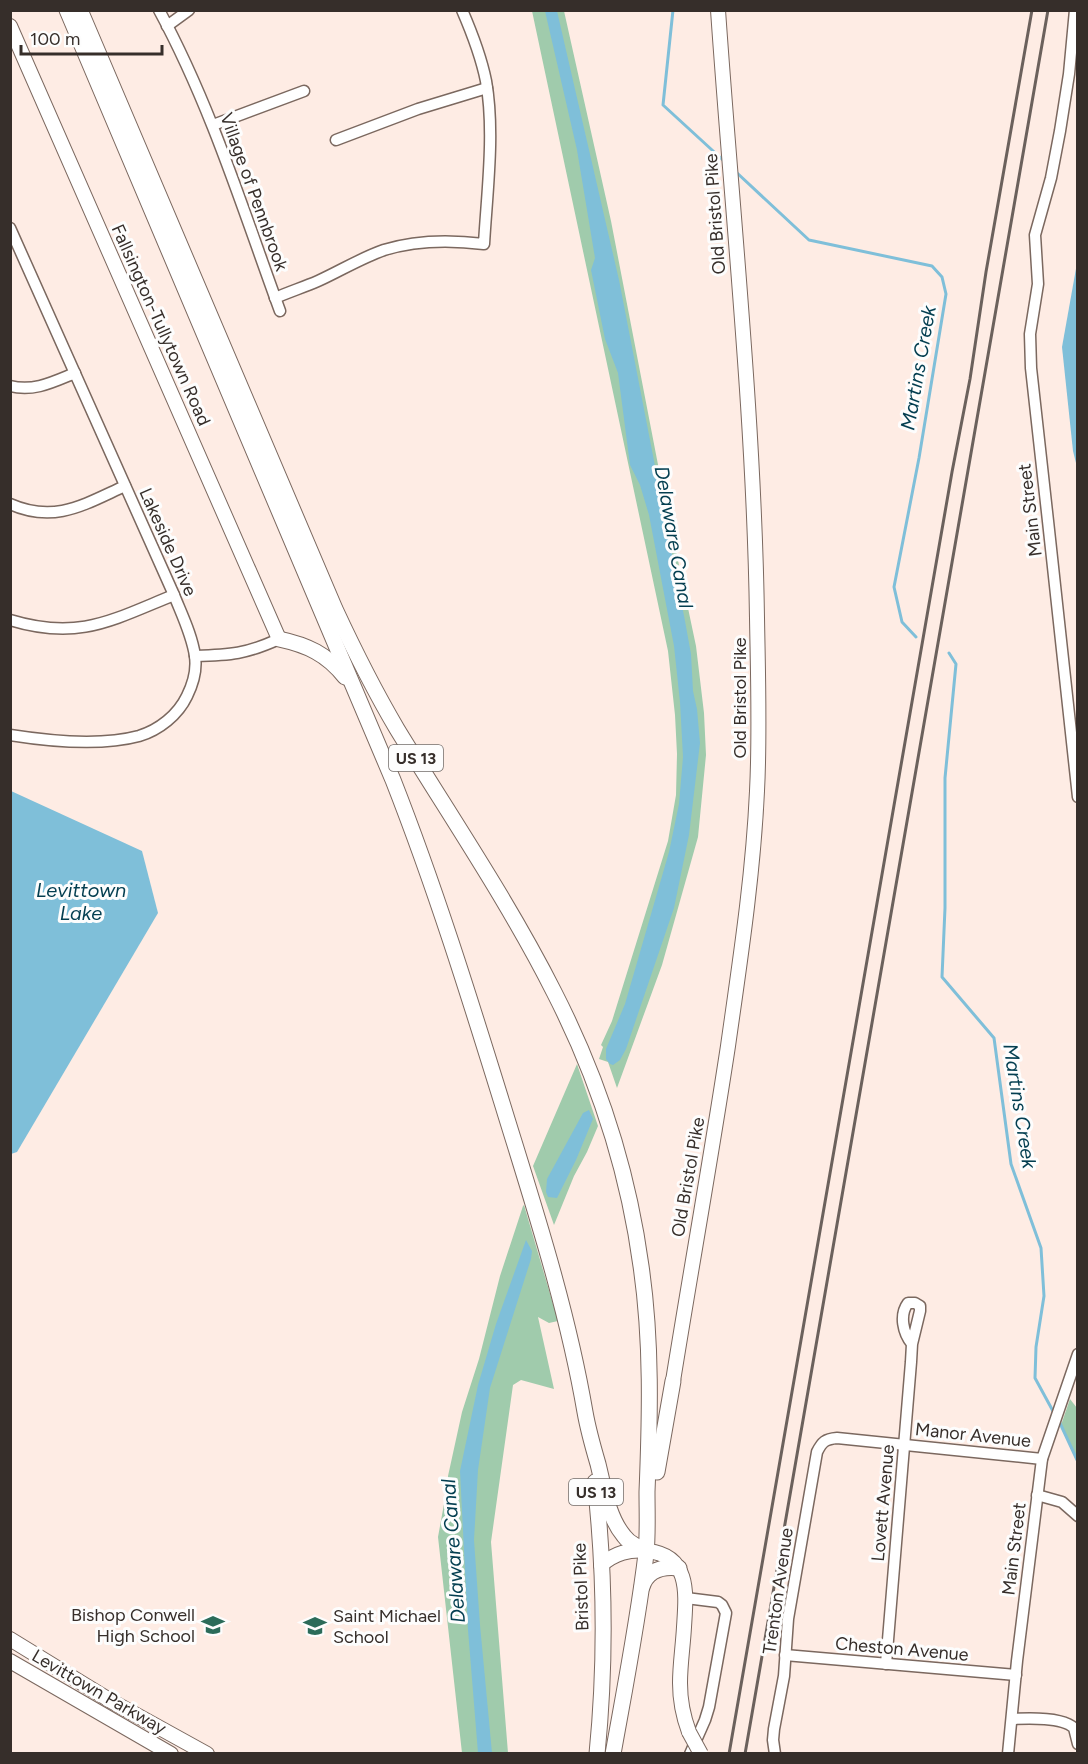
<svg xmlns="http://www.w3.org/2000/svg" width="1088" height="1764" font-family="Figtree,sans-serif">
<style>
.green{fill:#a0cbac}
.water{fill:#7fbfd9}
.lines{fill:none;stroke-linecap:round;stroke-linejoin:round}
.stream{stroke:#7fbfd9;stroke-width:3}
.minor-casing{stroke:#7b685f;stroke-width:13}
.major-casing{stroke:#7b685f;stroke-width:16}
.highway-casing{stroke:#7b685f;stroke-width:17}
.minor{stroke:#fff;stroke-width:10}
.major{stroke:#fff;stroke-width:14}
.highway{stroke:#fff;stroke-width:15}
.rail{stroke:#6b615c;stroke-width:3}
.major-bridge-casing{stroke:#7b685f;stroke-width:16;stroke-linecap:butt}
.major-bridge{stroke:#fff;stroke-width:14}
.labels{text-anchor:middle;stroke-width:6;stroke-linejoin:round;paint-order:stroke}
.shield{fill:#fdfdfd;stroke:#726c69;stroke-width:1.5}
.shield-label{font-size:16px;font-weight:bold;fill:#362e2a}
.street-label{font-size:18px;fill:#362e2a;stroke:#fdfdfd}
.poi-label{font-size:18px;fill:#362e2a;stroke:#fdfdfd;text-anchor:end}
.water-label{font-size:20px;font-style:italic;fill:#033e50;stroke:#fdfdfd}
</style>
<rect width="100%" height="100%" fill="#feece4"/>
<g class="green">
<polygon points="532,11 564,11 611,221 660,475 696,646 704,713 706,755 698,837 662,965 617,1088 608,1062 599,1059 603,1047 601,1045 612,1021 668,841 676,795 677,754 675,715 668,651"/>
<polygon points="577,1064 598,1126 587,1152 574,1176 554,1225 533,1166"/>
<polygon points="524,1205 558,1321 549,1323 538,1317 554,1389 521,1380 513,1385 491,1542 508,1753 462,1753 438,1537 448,1482 448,1476 462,1412 479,1359 500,1276 523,1206"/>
<polygon points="1070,1399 1077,1408 1077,1462 1061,1425"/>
</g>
<g class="water">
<polygon points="545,11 557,11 619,280 685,621 691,654 693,691 697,709 700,743 689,835 674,908 626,1049 620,1060 613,1065 610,1064 606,1059 606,1049 625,1004 669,852 679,804 683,757 680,702 674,646 649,515 640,485 630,465 618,373 605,339 591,270 595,258 577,150"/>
<polygon points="1077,263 1078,467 1077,467 1073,451 1062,347"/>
<polygon points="11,791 142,851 158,913 17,1152 11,1154"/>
<polygon points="589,1110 593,1119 576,1160 557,1198 548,1197 546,1192 547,1179 583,1113"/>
<polygon points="526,1240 532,1251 531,1259 490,1388 478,1470 474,1540 480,1625 492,1753 478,1753 468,1630 460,1471 478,1385 496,1324"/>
</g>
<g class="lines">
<g class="stream">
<polyline points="673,10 663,105 724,161"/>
<polyline points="736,172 809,240 932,266 942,277 946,294 919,458 894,587 902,622 916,637"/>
<polyline points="949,653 956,664 945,778 945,908 942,977 994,1038 1011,1164 1041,1248 1044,1296 1036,1347 1035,1378 1054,1413"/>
<polyline points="1059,1421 1078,1462"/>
</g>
<g class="minor-casing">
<g id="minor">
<path d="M159,10C211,106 243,210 280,311"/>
<polyline points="1075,10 1069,74 1060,131 1051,178 1035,235 1038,284 1030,334 1031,368 1048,521 1078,797"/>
<polyline points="167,26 189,10"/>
<polyline points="213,125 304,91"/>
<polyline points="336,140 418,109 487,88"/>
<path d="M10,228L174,595C182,615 192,635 195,656C197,670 193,684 187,696C178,715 159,730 139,736C102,746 48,741 10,735"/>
<path d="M275,298C289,292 304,287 318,281C340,271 361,258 384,250C416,240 452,240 484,244C487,192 495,132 486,81C481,56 472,33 462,10"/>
<path d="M10,386C34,392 53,382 75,373"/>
<path d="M10,504C55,524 85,504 125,486"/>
<path d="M10,620C79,641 112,620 174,595"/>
<path d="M195,656C231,655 246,654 279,639"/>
<polyline points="1037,1495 1062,1502 1078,1516"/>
<polyline points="686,1598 718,1602 722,1605 726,1613 709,1707 705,1720 690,1754"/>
<polyline points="785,1655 1016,1675"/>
<path d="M886,1664L911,1362L912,1344C903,1333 899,1315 908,1303H915L920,1306V1311L912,1344"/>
<path d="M1012,1719C1028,1718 1063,1717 1074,1728L1078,1744"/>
<path d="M775,1754L773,1740L774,1729L784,1676L788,1619L817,1452C822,1442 825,1439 837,1438L1042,1459"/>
<polyline points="1008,1754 1017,1661 1042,1459 1078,1354"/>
</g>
</g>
<g class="major-casing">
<g id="major">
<polyline points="10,26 279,639"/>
<path d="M673,1381C691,1269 711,1158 728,1046C740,961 753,877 757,791C760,734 758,676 757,618C754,415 732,213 718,10"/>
<path d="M601,1565C615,1553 629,1549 648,1551C691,1556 686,1595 684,1627C683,1646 680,1664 680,1683C680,1700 683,1716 689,1732"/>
<polyline points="10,1639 111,1701 207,1754"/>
<polyline points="10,1661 171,1754"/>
</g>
</g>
<g class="highway-casing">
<g id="highway">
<path d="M67,10L393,780C435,887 469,996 503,1106C534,1207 567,1307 585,1412C588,1429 593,1447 598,1464C604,1488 608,1517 624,1536C630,1544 638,1547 646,1550"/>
<path d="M80,10L335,609C354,650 374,690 397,729C450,816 508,901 554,992C598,1078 628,1170 641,1266C652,1341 650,1417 647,1492C647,1513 648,1533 646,1554C638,1621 625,1687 613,1754"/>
<path d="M279,639C307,645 327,654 345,677"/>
<polyline points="657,1472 673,1381"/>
<path d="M595,1482C605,1572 606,1663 597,1754"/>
<path d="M642,1587C647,1570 663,1566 679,1568"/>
</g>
</g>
<use href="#minor" class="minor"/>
<use href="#major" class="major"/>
<use href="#highway" class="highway"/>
<g class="rail">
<polyline points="729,1754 952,472 970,379 986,272 1032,10"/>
<polyline points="745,1754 1048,10"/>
</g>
<g class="major-bridge-casing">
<polyline id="major-bridge" points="689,1732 701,1754"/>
</g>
<use href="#major-bridge" class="major-bridge"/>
</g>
<defs>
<g id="school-bare" transform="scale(1.8)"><path d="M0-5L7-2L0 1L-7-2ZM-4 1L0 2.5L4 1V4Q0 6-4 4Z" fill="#2b6b59" stroke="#fdfdfd" stroke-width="2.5" paint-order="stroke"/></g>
</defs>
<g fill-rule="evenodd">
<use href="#school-bare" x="213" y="1625"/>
<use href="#school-bare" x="315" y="1626"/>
</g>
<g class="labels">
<g class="shield">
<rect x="389" y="745" width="54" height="26" rx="4.5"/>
<rect x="569" y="1479" width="54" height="26" rx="4.5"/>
</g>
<g class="shield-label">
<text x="416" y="764">US 13</text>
<text x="596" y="1498">US 13</text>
</g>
<g class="street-label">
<text transform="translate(254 192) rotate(70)" y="6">Village of Pennbrook</text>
<text transform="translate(715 214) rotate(-94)" y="6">Old Bristol Pike</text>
<text transform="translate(161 325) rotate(66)" y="6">Fallsington-Tullytown Road</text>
<text transform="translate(1030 510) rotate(-97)" y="6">Main Street</text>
<text transform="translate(168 542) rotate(66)" y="6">Lakeside Drive</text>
<text transform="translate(740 698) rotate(-90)" y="6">Old Bristol Pike</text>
<text transform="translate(688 1177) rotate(-80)" y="6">Old Bristol Pike</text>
<text transform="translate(973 1435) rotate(6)" y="6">Manor Avenue</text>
<text transform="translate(883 1503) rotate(-85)" y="6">Lovett Avenue</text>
<text transform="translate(1014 1549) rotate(-83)" y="6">Main Street</text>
<text transform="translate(581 1587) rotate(-92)" y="6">Bristol Pike</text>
<text transform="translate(778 1591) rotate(-82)" y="6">Trenton Avenue</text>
<text transform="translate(902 1649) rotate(5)" y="6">Cheston Avenue</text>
<text transform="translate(99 1692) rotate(30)" y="6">Levittown Parkway</text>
</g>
<g class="poi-label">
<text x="195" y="1621">Bishop Conwell<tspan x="195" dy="21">High School</tspan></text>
<text x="333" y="1622" text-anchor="start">Saint Michael<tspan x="333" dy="21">School</tspan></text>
</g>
<g class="water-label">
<text transform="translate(918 368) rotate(-80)" y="7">Martins Creek</text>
<text transform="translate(674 537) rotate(80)" y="7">Delaware Canal</text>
<text x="81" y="897">Levittown<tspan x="81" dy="23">Lake</tspan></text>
<text transform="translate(1020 1106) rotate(81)" y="7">Martins Creek</text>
<text transform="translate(453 1551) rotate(-94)" y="7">Delaware Canal</text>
</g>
</g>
<rect width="1088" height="1764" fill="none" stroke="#362e2a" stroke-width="24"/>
<path d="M21 45v9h141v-9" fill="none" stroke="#362e2a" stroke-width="3"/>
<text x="30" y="45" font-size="18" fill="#362e2a" stroke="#fdfdfd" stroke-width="4.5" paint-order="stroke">100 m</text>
</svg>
